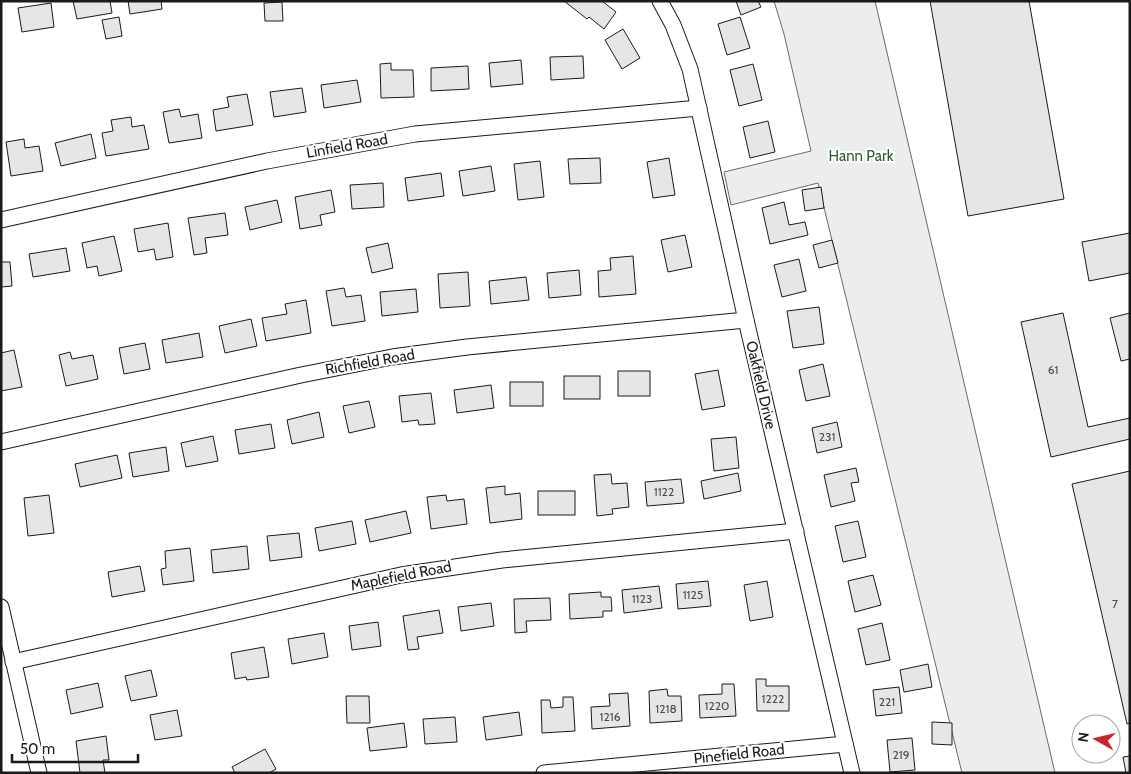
<svg xmlns="http://www.w3.org/2000/svg" width="1131" height="774" font-family="Cabin,sans-serif">
<style>
.green{fill:#ededed;stroke:#6a6a6a}
.building{fill:#e6e6e6;stroke:#1a1a1a}
.lines{fill:none;stroke-linecap:round;stroke-linejoin:round}
.street-casing{stroke:#1a1a1a;stroke-width:17}
.street{stroke:#fff;stroke-width:15}
.labels{text-anchor:middle;stroke-width:4;stroke-linejoin:round;paint-order:stroke}
.number-label{font-size:12px;fill:#4d4d4d}
.street-label{font-size:15px;fill:#1a1a1a;stroke:#fff}
.park-label{font-size:15px;fill:#2b5a34;stroke:#fff}
</style>
<rect width="100%" height="100%" fill="#fff"/>
<polygon class="green" points="774,1 875,1 1055,773 962,773 818,183 731,205 724,172 811,151 784,34"/>
<g class="building">
<polygon points="73,1 110,1 112,13 77,19"/>
<polygon points="128,1 161,1 162,9 130,14"/>
<polygon points="564,1 602,1 616,12 604,29 589,17 587,19"/>
<polygon points="736,1 758,1 761,7 741,15"/>
<polygon points="930,1 1029,1 1064,199 968,216"/>
<polygon points="282,2 283,21 265,21 264,3"/>
<polygon points="51,3 54,27 22,32 18,8"/>
<polygon points="119,17 122,36 106,39 102,20"/>
<polygon points="740,17 750,48 727,55 718,24"/>
<polygon points="623,29 640,58 622,69 605,40"/>
<polygon points="583,56 584,78 551,80 550,57"/>
<polygon points="521,60 523,84 491,87 489,63"/>
<polygon points="391,63 391,70 413,70 414,97 381,98 380,64"/>
<polygon points="753,64 762,100 739,106 730,70"/>
<polygon points="468,66 469,89 431,91 431,68"/>
<polygon points="357,80 361,102 324,108 321,85"/>
<polygon points="302,88 306,112 274,117 270,92"/>
<polygon points="247,94 253,125 216,131 213,110 229,107 227,97"/>
<polygon points="179,109 181,117 198,114 202,138 169,143 163,112"/>
<polygon points="131,117 132,127 144,125 149,149 106,156 102,133 113,131 111,120"/>
<polygon points="768,121 775,152 750,158 743,127"/>
<polygon points="91,134 96,158 61,166 55,143"/>
<polygon points="24,139 25,148 39,146 43,171 11,176 6,142"/>
<polygon points="600,158 601,183 570,184 568,159"/>
<polygon points="669,158 675,195 653,198 647,162"/>
<polygon points="540,161 544,197 518,200 514,164"/>
<polygon points="491,166 495,191 463,196 459,171"/>
<polygon points="441,173 444,196 408,201 405,178"/>
<polygon points="383,183 384,207 352,209 350,185"/>
<polygon points="821,187 824,208 805,211 802,190"/>
<polygon points="331,190 335,212 320,215 322,225 300,229 295,197"/>
<polygon points="277,200 282,222 250,230 245,207"/>
<polygon points="784,202 789,225 805,222 808,235 770,244 762,208"/>
<polygon points="225,213 228,235 205,238 207,253 194,255 188,218"/>
<polygon points="168,223 173,257 156,260 154,249 138,252 134,229"/>
<polygon points="1130,233 1130,273 1089,281 1082,242"/>
<polygon points="685,235 692,267 668,272 661,240"/>
<polygon points="114,236 122,271 99,276 97,266 87,268 82,243"/>
<polygon points="832,240 838,263 819,268 813,245"/>
<polygon points="388,243 393,268 372,273 366,248"/>
<polygon points="66,248 70,271 33,277 29,254"/>
<polygon points="633,256 636,294 599,297 598,271 611,270 610,258"/>
<polygon points="799,259 806,291 782,297 774,265"/>
<polygon points="1,262 10,262 12,286 1,287"/>
<polygon points="579,270 581,295 549,298 547,273"/>
<polygon points="468,272 470,306 440,308 438,274"/>
<polygon points="526,277 529,300 491,304 489,281"/>
<polygon points="344,288 346,297 361,295 365,321 332,326 326,291"/>
<polygon points="416,289 418,312 382,316 380,292"/>
<polygon points="306,300 311,333 266,341 262,318 287,314 285,304"/>
<polygon points="819,307 824,344 793,348 787,311"/>
<polygon points="1063,313 1088,427 1130,418 1130,439 1051,457 1021,322"/>
<polygon points="1130,313 1130,359 1121,361 1110,318"/>
<polygon points="251,319 257,346 225,353 219,326"/>
<polygon points="199,333 203,357 166,363 162,340"/>
<polygon points="145,343 150,369 124,374 119,348"/>
<polygon points="14,350 22,387 1,391 1,353"/>
<polygon points="70,352 72,359 93,355 98,379 66,386 59,355"/>
<polygon points="823,364 830,396 806,401 799,370"/>
<polygon points="718,370 725,406 702,410 695,374"/>
<rect x="618" y="371" width="32" height="25"/>
<rect x="564" y="376" width="36" height="23"/>
<rect x="510" y="382" width="33" height="24"/>
<polygon points="491,385 494,408 457,413 454,390"/>
<polygon points="431,393 435,424 419,425 418,420 402,422 399,396"/>
<polygon points="369,401 375,427 349,433 343,406"/>
<polygon points="319,412 324,437 292,444 287,420"/>
<polygon points="837,422 842,447 817,453 812,428"/>
<polygon points="271,424 275,448 239,454 235,430"/>
<polygon points="213,436 218,461 186,467 181,443"/>
<polygon points="736,437 739,468 714,471 711,439"/>
<polygon points="166,447 169,471 133,477 129,453"/>
<polygon points="117,455 122,478 80,487 75,464"/>
<polygon points="856,468 859,482 851,483 855,501 831,507 824,475"/>
<polygon points="1130,471 1130,723 1127,724 1072,484"/>
<polygon points="738,473 741,491 704,499 701,481"/>
<polygon points="611,474 612,484 627,483 629,507 612,509 613,514 597,516 594,475"/>
<polygon points="681,479 684,503 647,506 645,482"/>
<polygon points="505,486 505,495 520,493 522,519 490,523 486,488"/>
<rect x="538" y="491" width="37" height="24"/>
<polygon points="49,495 54,533 28,536 24,498"/>
<polygon points="446,495 447,501 464,499 467,524 431,529 427,497"/>
<polygon points="406,511 411,533 370,542 365,520"/>
<polygon points="352,521 356,544 319,551 315,528"/>
<polygon points="858,521 866,557 843,562 835,526"/>
<polygon points="299,533 302,557 270,561 267,536"/>
<polygon points="247,546 249,569 213,573 211,550"/>
<polygon points="190,548 194,581 163,585 161,569 166,568 165,551"/>
<polygon points="140,566 145,591 112,597 108,572"/>
<polygon points="873,575 881,605 855,612 848,581"/>
<polygon points="708,581 711,606 678,609 676,584"/>
<polygon points="767,581 773,617 750,621 744,585"/>
<polygon points="659,586 662,608 624,613 622,590"/>
<polygon points="601,592 601,597 611,597 612,611 603,611 603,617 570,619 569,594"/>
<polygon points="550,598 551,620 526,621 527,632 515,633 514,599"/>
<polygon points="491,603 494,626 461,631 458,607"/>
<polygon points="439,610 443,633 417,637 419,649 408,650 403,616"/>
<polygon points="378,622 381,646 352,650 349,626"/>
<polygon points="882,623 890,660 866,665 858,629"/>
<polygon points="324,633 328,657 292,664 288,639"/>
<polygon points="264,647 269,677 247,680 246,677 235,679 231,653"/>
<polygon points="928,664 932,687 904,692 900,670"/>
<polygon points="151,670 157,696 131,701 125,676"/>
<polygon points="756,679 766,679 766,686 789,686 789,711 757,711"/>
<polygon points="98,683 103,707 71,714 66,690"/>
<polygon points="722,684 734,684 736,716 700,718 699,695 722,694"/>
<polygon points="899,687 902,713 876,716 873,690"/>
<polygon points="667,689 668,696 681,696 682,721 650,723 649,691"/>
<polygon points="628,693 630,726 592,729 591,707 610,706 609,694"/>
<polygon points="346,696 369,696 370,723 347,723"/>
<polygon points="563,697 573,697 575,731 542,733 541,700 550,700 551,708 563,707"/>
<polygon points="177,710 182,736 155,740 150,715"/>
<polygon points="519,712 522,735 486,740 483,717"/>
<polygon points="455,717 457,742 425,744 423,719"/>
<polygon points="932,722 952,723 952,745 932,744"/>
<polygon points="404,723 407,747 370,751 367,728"/>
<polygon points="106,736 109,760 103,760 105,773 80,773 76,741"/>
<polygon points="912,738 915,770 890,772 887,740"/>
<polygon points="265,749 276,769 269,773 235,773 232,767"/>
<polygon points="1130,756 1130,773 1126,773 1123,757"/>
</g>
<g class="lines">
<g class="street-casing">
<g id="street">
<polyline points="660,1 673,25 690,69 746,320 852,773"/>
<polyline points="1,220 267,161 415,134 699,108"/>
<polyline points="1,442 301,375 392,357 467,347 746,320"/>
<polyline points="1,607 39,773"/>
<polyline points="13,662 401,575 502,560 796,531"/>
<polyline points="544,773 845,744"/>
</g>
</g>
<use href="#street" class="street"/>
</g>
<g class="labels">
<g class="number-label">
<text x="1053" y="374">61</text>
<text x="827" y="441">231</text>
<text x="664" y="496">1122</text>
<text x="693" y="599">1125</text>
<text x="642" y="603">1123</text>
<text x="1115" y="608">7</text>
<text x="773" y="703">1222</text>
<text x="887" y="706">221</text>
<text x="717" y="710">1220</text>
<text x="666" y="713">1218</text>
<text x="610" y="721">1216</text>
<text x="901" y="759">219</text>
</g>
<g class="street-label">
<text transform="translate(347 146) rotate(-10)" y="5">Linfield Road</text>
<text transform="translate(370 362) rotate(-10)" y="5">Richfield Road</text>
<text transform="translate(761 385) rotate(77)" y="5">Oakfield Drive</text>
<text transform="translate(401 576) rotate(-11)" y="5">Maplefield Road</text>
<text transform="translate(739 754) rotate(-6)" y="5">Pinefield Road</text>
</g>
<g class="park-label">
<text x="861" y="161">Hann Park</text>
</g>
</g>
<rect width="1131" height="774" fill="none" stroke="#1a1a1a" stroke-width="5"/>
<g transform="translate(1096 739) rotate(278)"><circle r="24" fill="#ffffff" stroke="#a3a3a3"/>
<path d="M0-4L9 19L0 12L-9 19Z" fill="#c62828"/>
<text y="-8" font-size="14" font-weight="bold" text-anchor="middle" fill="#1a1a1a">N</text>
</g>
<path d="M12 754v8h126v-8" fill="none" stroke="#1a1a1a" stroke-width="2.5"/>
<text x="20" y="754" font-size="15" fill="#1a1a1a" stroke="#ffffff" stroke-width="4" paint-order="stroke">50 m</text>
</svg>
